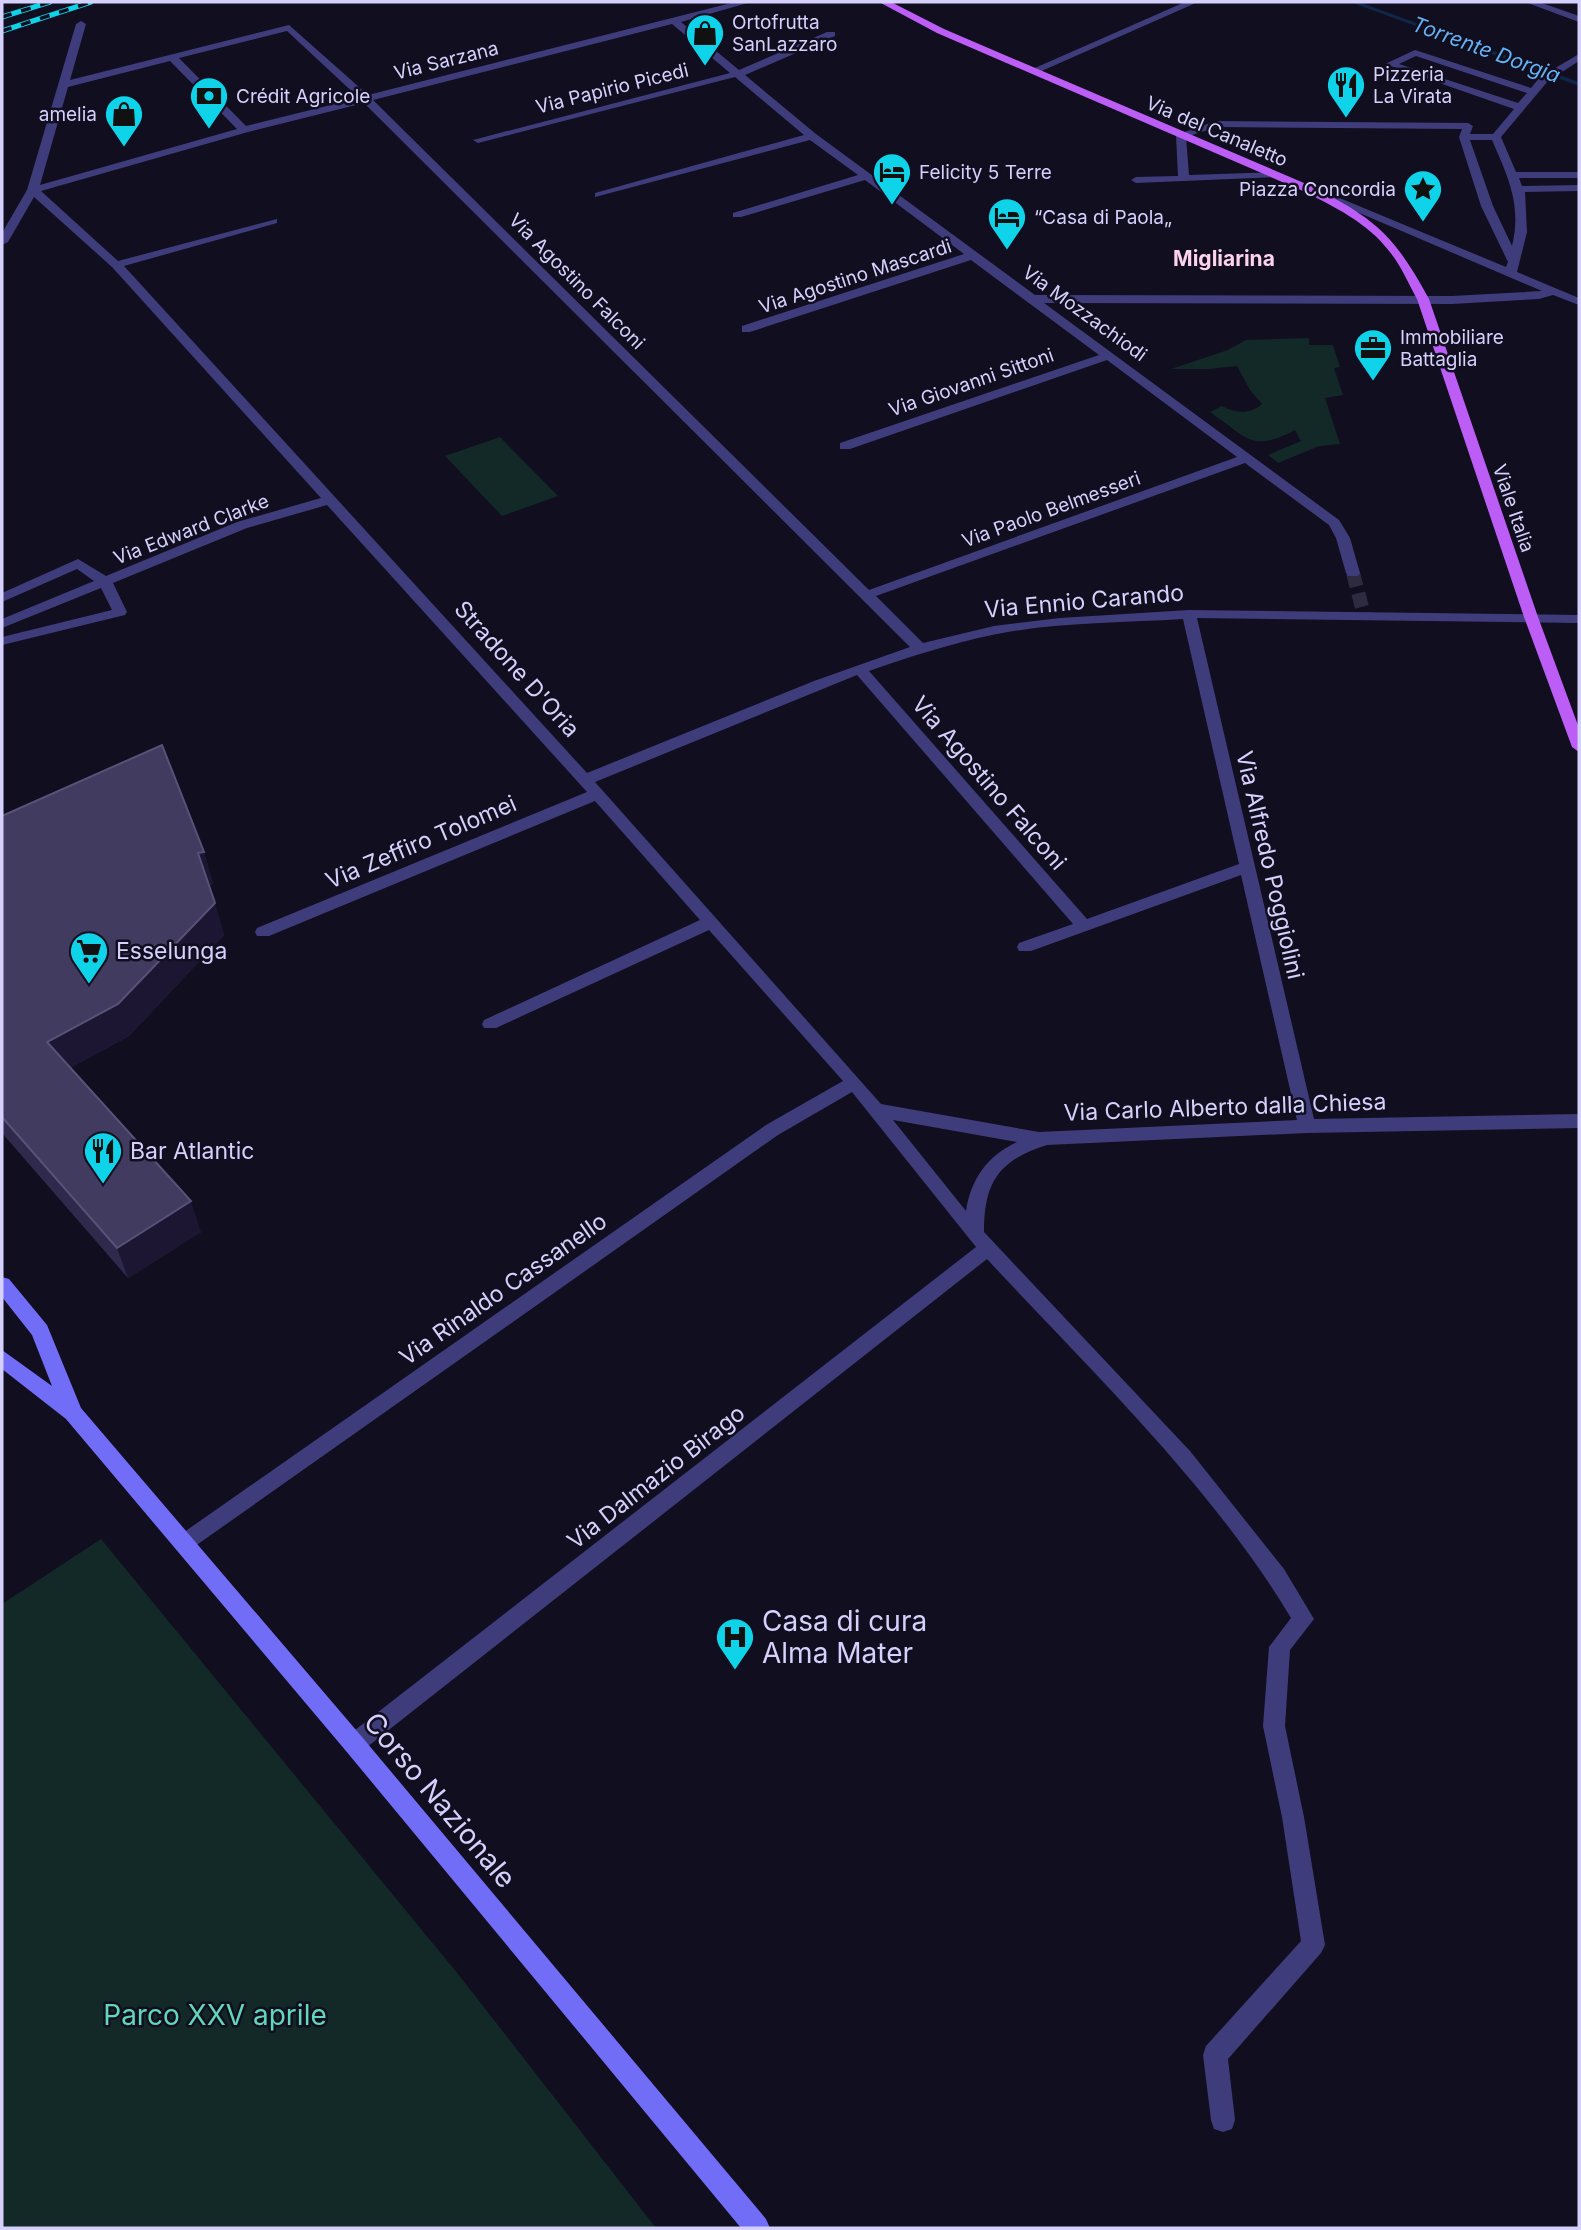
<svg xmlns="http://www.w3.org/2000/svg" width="1581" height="2230" font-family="Inter,sans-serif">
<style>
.green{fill:#122928}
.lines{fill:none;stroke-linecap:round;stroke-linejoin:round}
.stream{fill:#112646;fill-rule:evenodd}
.street-tunnel{stroke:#2e2b41;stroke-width:14;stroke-dasharray:14 7;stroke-linecap:butt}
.street{fill:#3f3c7c;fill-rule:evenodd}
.secondary{fill:#716df6;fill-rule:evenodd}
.primary{fill:#bc5ef5;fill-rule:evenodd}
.rail-casing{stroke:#0fd4e9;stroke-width:5}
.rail{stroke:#110e20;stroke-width:3.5;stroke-dasharray:10;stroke-linecap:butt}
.wall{fill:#2f294c}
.shaded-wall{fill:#1c1633}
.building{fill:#413b5f;stroke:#585278;stroke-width:2}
.labels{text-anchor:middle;stroke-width:5;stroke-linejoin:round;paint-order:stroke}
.far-poi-label{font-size:19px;fill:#d5d0fc;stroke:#110e20;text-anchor:start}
.far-street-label{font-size:19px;fill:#d5d0fc;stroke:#110e20}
.far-water-label{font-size:21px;font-style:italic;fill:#65b3f5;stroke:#110e20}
.far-quarter-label{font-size:21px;font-weight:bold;fill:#fcd2ed;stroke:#110e20}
.street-label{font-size:23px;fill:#d5d0fc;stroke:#110e20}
.poi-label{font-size:23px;fill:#d5d0fc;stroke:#110e20;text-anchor:start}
.near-poi-label{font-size:28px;fill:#d5d0fc;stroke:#110e20;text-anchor:start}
.near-street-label{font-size:28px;fill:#d5d0fc;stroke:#110e20}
.near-park-label{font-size:28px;fill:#61d7b9;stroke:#110e20}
</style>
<rect width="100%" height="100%" fill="#110e20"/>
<g class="green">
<path d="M1309,338V345H1333L1340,367L1334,368L1343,395L1325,398L1340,444L1319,446L1278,463L1268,455L1301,441L1295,430C1251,453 1248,438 1210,412L1222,406C1235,413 1250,415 1262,404L1250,390L1237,366L1209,369H1171L1228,350L1246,340Z"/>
<polygon points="500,437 558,496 502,516 445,456"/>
<polygon points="101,1539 462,1979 656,2228 2,2228 2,1604"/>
</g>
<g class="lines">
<polygon class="stream" points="1350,2 1359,2 1579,82 1579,86"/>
<polyline class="street-tunnel" points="1353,573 1364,615"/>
<g class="street">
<path d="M735,2H751L681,22L739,70L827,32H835V36L745,75L816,134L1035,295L1452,296L1542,291L1315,194L1325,192L1506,267L1508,262L1481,206L1459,137L1462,129L1217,127L1186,137L1189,175L1276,172L1280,173V177L1136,183L1131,180L1136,177L1178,176L1176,135L1216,121L1468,123L1473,126L1470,134H1493L1514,109L1385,64L1415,50L1531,88L1540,77L1579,54V61L1548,81L1501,137L1516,172H1579V178H1519L1522,186L1579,185V191L1525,192L1527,232L1517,272L1579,298V305L1553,295L1539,299L1452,304L1044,303L1339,520L1350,538L1360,573L1358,576H1348L1346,573L1336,538L1329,525L1245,463L876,596L923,643L994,626L1060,618L1189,610L1579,615V623L1197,618L1314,1119L1579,1114V1128L1307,1133L1047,1145C999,1160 984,1182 984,1232L1190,1451L1284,1569L1314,1619L1290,1650L1285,1726L1304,1817L1325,1945L1321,1953L1228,2059L1235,2120L1232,2129L1223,2132L1214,2129L1211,2120L1203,2055L1206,2046L1301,1941L1282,1817L1263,1726L1269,1647L1291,1618C1211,1485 1092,1372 987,1259L362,1751L354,1754L346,1751L343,1744L346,1737L976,1247L852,1092L778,1135L191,1549L184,1552L177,1549L174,1543L177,1537L766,1125L843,1081L709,930L496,1028H484L482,1024L484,1020L700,920L595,801L269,936H257L255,932L257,928L587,792L327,505L247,528L113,583L127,612L125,615L2,645V637L112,610L101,588L2,628V619L94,581L77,569L2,602V593L78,559L106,576L237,522L321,498L112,267L34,197L8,242L2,245V233L27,190L76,24L81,21L86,24L70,80L289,25L368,95ZM672,24L730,73L473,140L478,143L735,77L804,135L595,193V197L810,140L858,175L733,213V217H741L865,180L964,254L742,326V332H750L971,260L1099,355L840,443V449H850L1107,360L1237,457L869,590L373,100ZM287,31L359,98L246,126L179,58ZM1416,56L1527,93L1518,103L1399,64ZM170,61L237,129L40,185L68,87ZM364,103L910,647L814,681L587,773L124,266L277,223V219L118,261L41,191L248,132ZM1470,140H1492C1508,177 1522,205 1512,246L1493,206ZM1183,619L1239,864L1087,919L869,671C909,657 949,644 992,635C1054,622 1120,623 1183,619ZM857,675L1073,924L1019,943L1017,947L1019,951H1031L1241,875L1297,1120L1039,1132L881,1104L595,782ZM893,1120L1017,1142C987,1156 971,1179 966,1211Z"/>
<polygon points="1185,2 1198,2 1037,73 1028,71"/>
<polygon points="1525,2 1539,2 1579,16 1579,22"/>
</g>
<polygon class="secondary" points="2,1277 9,1279 47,1325 81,1408 362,1737 766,2219 770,2228 741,2228 346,1751 66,1419 2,1369 2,1350 52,1386 32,1335 2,1297"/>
<path class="primary" d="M879,2H891L944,29L1311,186C1376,219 1394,235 1429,299L1538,617L1579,728V752L1572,747L1524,617L1417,299C1408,283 1401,265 1389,251C1368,223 1333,206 1303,191L937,33Z"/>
<g class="rail-casing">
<g id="rail">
<polyline points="2,17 50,2"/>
<polyline points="2,31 91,2"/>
</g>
</g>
<use href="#rail" class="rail"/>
</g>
<polygon class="wall" points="2,816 204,852 213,884 209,885 224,935 129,1036 70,1068 201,1232 128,1278 2,1133"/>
<g class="shaded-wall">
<polygon points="204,852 213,884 207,885 198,853"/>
<polygon points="215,903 224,935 129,1036 59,1074 47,1042"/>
<polygon points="191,1201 201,1232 128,1278 117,1248"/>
</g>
<polygon class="building" points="162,745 204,852 198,853 215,903 118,1004 47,1042 191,1201 117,1248 2,1117 2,816"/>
<defs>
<g id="shop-pin" transform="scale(2.0125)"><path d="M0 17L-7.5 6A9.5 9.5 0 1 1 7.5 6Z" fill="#0fd4e9" stroke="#110e20"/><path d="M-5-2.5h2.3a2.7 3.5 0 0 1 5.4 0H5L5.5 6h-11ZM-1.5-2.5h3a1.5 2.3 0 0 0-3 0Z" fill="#111"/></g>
<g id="restaurant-pin" transform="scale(2.0125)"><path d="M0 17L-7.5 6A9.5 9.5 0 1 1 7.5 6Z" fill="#0fd4e9" stroke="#110e20"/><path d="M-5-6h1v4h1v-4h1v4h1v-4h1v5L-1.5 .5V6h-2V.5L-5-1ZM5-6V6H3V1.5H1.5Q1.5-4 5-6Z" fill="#111"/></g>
<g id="bank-pin" transform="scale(2.0125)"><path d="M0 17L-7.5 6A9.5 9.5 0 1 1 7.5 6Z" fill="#0fd4e9" stroke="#110e20"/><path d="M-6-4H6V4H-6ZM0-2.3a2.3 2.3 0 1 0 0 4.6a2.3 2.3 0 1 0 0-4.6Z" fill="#111"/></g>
<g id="hotel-pin" transform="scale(2.0125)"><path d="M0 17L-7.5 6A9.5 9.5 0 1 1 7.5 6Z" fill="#0fd4e9" stroke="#110e20"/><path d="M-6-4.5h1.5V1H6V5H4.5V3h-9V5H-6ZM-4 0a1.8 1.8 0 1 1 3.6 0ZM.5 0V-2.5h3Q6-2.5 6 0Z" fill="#111"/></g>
<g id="sight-pin" transform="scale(2.0125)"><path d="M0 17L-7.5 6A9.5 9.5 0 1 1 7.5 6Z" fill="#0fd4e9" stroke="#110e20"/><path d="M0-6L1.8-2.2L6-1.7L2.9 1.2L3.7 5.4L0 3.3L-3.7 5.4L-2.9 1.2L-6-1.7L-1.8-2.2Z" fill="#111"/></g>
<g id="office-pin" transform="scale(2.0125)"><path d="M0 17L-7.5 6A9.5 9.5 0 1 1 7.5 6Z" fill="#0fd4e9" stroke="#110e20"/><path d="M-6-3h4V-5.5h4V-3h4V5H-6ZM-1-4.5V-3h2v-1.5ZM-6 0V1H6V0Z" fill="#111"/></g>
<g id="supermarket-pin" transform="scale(2.0125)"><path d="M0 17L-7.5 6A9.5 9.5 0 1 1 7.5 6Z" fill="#0fd4e9" stroke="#110e20"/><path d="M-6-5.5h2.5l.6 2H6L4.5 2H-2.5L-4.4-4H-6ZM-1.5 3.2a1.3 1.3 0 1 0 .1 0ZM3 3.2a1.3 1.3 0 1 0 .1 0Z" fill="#111"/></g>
<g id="hospital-pin" transform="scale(2.0125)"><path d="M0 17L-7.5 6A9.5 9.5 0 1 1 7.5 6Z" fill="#0fd4e9" stroke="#110e20"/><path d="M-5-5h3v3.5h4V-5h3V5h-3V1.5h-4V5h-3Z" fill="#111"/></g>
</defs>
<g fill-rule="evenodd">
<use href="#shop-pin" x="705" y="33"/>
<use href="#restaurant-pin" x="1346" y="85"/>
<use href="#bank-pin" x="209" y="96"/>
<use href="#shop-pin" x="124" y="114"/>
<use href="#hotel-pin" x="892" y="172"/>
<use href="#sight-pin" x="1423" y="189"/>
<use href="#hotel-pin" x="1007" y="217"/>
<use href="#office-pin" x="1373" y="348"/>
<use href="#supermarket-pin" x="89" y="951"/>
<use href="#restaurant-pin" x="103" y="1151"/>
<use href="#hospital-pin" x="735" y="1637"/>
</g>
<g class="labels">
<g class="far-poi-label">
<text x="732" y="29">Ortofrutta<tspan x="732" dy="22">SanLazzaro</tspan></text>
<text x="1373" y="81">Pizzeria<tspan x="1373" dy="22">La Virata</tspan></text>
<text x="236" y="103">Crédit Agricole</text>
<text x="97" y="121" text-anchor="end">amelia</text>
<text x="919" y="179">Felicity 5 Terre</text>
<text x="1396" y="196" text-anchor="end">Piazza Concordia</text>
<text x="1034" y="224">“Casa di Paola„</text>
<text x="1400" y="344">Immobiliare<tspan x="1400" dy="22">Battaglia</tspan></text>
</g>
<g class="far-street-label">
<text transform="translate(446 60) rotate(-14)" y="7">Via Sarzana</text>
<text transform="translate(612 88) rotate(-14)" y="7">Via Papirio Picedi</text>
<text transform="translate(1217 131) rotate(23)" y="7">Via del Canaletto</text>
<text transform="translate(855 276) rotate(-18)" y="7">Via Agostino Mascardi</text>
<text transform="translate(577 281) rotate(45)" y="7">Via Agostino Falconi</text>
<text transform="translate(1085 313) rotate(36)" y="7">Via Mozzachiodi</text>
<text transform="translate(971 382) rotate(-19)" y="7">Via Giovanni Sittoni</text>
<text transform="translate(1514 508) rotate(71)" y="7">Viale Italia</text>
<text transform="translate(1051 509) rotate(-20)" y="7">Via Paolo Belmesseri</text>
<text transform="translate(191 529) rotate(-21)" y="7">Via Edward Clarke</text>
</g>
<g class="far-water-label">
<text transform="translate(1486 50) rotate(20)" y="7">Torrente Dorgia</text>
</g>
<g class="far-quarter-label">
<text x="1224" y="266">Migliarina</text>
</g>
<g class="street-label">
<text transform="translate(1084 601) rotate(-5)" y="8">Via Ennio Carando</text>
<text transform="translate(517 669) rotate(48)" y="8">Stradone D'Oria</text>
<text transform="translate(989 783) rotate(49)" y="8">Via Agostino Falconi</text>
<text transform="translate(421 842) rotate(-23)" y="8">Via Zeffiro Tolomei</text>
<text transform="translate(1270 865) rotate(77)" y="8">Via Alfredo Poggiolini</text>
<text transform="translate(1225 1107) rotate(-2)" y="8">Via Carlo Alberto dalla Chiesa</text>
<text transform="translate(503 1289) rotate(-35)" y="8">Via Rinaldo Cassanello</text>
<text transform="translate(656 1477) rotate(-38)" y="8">Via Dalmazio Birago</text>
</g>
<g class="poi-label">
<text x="116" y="959">Esselunga</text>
<text x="130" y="1159">Bar Atlantic</text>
</g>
<g class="near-poi-label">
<text x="762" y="1631">Casa di cura<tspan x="762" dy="32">Alma Mater</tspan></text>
</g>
<g class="near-street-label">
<text transform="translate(440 1800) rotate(50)" y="10">Corso Nazionale</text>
</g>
<g class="near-park-label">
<text x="215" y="2025">Parco XXV aprile</text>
</g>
</g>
<rect width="1581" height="2230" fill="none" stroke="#d5d0fc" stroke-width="7"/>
</svg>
